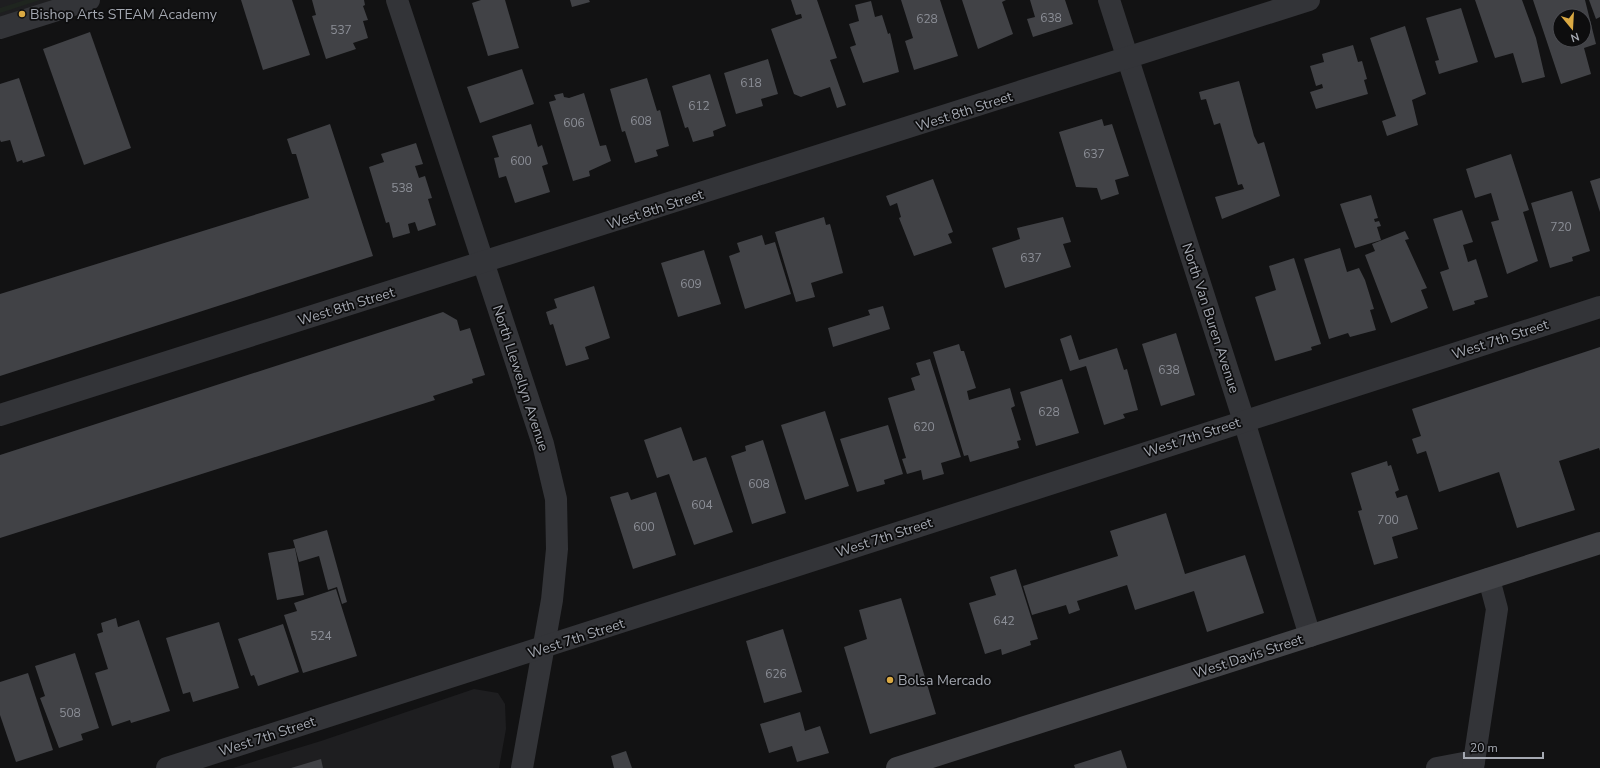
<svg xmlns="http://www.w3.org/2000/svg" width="1600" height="768" font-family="'Nunito Sans',sans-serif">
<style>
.built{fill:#1e1e20}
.green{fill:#1f251f}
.building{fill:#414246;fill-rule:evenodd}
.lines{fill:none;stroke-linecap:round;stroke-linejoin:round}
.minor{stroke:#333438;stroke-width:22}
.tertiary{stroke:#333438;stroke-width:22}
.secondary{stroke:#424347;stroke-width:22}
.poi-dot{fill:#daa943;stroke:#0d0d0e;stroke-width:1.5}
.labels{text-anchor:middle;stroke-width:3.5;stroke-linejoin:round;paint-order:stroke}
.number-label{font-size:12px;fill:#8c8f97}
.poi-label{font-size:14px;fill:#a5a9b2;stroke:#0d0d0e;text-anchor:start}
.street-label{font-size:14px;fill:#a5a9b2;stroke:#0d0d0e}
</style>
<rect width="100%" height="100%" fill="#121213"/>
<g class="built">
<polygon points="0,0 87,0 0,28"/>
<polygon points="474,689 498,693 505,704 506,729 499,768 233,768 321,741"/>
</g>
<polygon class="green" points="25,0 40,0 0,13 0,8"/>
<g class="building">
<polygon points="241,0 292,0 310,55 263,70"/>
<polygon points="312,0 364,0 365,5 363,6 368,20 363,21 368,38 353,43 356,49 326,59 312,16 316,15"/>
<polygon points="481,0 505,0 519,48 488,56 472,3"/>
<polygon points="570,0 589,0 590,2 572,7"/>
<polygon points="791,0 817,0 837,58 830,60 846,105 837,108 830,87 801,97 794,94 771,29 802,18 801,14 796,15"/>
<polygon points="901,0 940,0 958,56 914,70 905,41 913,38"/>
<polygon points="962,0 1006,0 1002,2 1013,34 978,49"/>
<polygon points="1030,0 1065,0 1073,24 1033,37 1027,19 1035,17"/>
<polygon points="1475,0 1522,0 1536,38 1545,77 1522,83 1513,53 1495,58"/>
<path d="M1533,0H1585L1596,44L1584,48L1591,74L1561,84ZM1560,16H1584V40H1560Z"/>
<polygon points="1589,0 1600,0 1600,17 1596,19"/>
<polygon points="871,1 875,17 882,15 888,34 890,33 899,72 863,83 850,47 856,45 849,24 859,21 855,5"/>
<polygon points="1461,8 1478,62 1439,74 1435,61 1439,60 1426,18"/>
<polygon points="1405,26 1426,94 1412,100 1418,125 1387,136 1382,121 1396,116 1370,38"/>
<polygon points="90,32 131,148 84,165 43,49"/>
<polygon points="1353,45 1358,62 1362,61 1367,79 1364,80 1368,94 1316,109 1310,92 1323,88 1322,84 1316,86 1310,66 1324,62 1322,54"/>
<polygon points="768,59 778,94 761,99 763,106 736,114 724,73"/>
<polygon points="522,69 534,104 480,123 467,87"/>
<polygon points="710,74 726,126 713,131 714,136 693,142 688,127 685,128 672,86"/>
<polygon points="19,78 45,156 23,163 22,160 17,162 10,140 1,142 0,140 0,84"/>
<polygon points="647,78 657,111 660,110 669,146 656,150 658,156 635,163 625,131 622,132 610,89"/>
<polygon points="1239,81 1254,136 1258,144 1264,142 1280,196 1222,219 1215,197 1244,189 1242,184 1238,185 1220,123 1214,125 1206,99 1201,100 1199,92"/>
<polygon points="563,93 564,97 569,98 584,93 600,146 606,145 611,161 589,171 590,176 573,181 549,102 556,100 554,95"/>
<polygon points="1102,119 1104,126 1112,124 1129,176 1115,180 1119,194 1101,200 1097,188 1076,187 1059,132"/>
<polygon points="330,124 373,256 0,376 0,294 309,198 296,154 292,154 287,139"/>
<polygon points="531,124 538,147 542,145 548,164 542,166 550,192 515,203 506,176 499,178 494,158 499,157 492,136"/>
<polygon points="416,143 423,164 415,166 419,178 425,176 432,198 428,199 436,225 418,231 415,222 408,224 410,233 393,238 389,222 386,223 369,167 384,162 381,154"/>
<polygon points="1511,154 1529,210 1523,212 1538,261 1507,274 1491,222 1499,220 1491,193 1475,198 1466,169"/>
<polygon points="1600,178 1600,212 1590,181"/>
<polygon points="933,179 953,232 948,234 952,243 914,256 899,218 901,217 897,203 890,206 886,196"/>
<polygon points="1572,191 1590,251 1572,257 1573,261 1550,268 1531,203"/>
<polygon points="1371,195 1378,218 1374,219 1375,222 1379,221 1381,226 1377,227 1381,240 1355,248 1340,204"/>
<polygon points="1462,210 1473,242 1463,245 1468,262 1476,259 1488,297 1474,301 1475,304 1453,311 1440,272 1449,269 1433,219"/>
<polygon points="824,217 826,225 830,224 843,273 811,283 815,297 796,302 775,232"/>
<polygon points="1063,217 1071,242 1063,244 1071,267 1005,288 992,248 1020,239 1017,228"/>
<polygon points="1405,231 1409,239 1405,240 1427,288 1421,290 1428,308 1391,323 1365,255 1375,251 1372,244"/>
<polygon points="762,235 765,245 775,242 791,294 745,309 729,256 740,252 737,243"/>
<polygon points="1340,248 1347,272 1359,268 1365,280 1374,309 1370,310 1376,330 1350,337 1348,333 1329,339 1304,259"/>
<polygon points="704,250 721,304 678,317 661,263"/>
<polygon points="1294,258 1321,344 1311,347 1312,350 1275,361 1255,297 1276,290 1269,266"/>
<polygon points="594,286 610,338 585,347 589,359 566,366 553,324 550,325 546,312 557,308 554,299"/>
<polygon points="883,306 890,329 833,347 828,328 870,315 868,310"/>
<polygon points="443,312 457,320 460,331 470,328 485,375 472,379 473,383 433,396 435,400 0,538 0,455"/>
<polygon points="1176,333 1195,395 1161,406 1142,344"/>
<polygon points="1071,335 1079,360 1117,348 1124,370 1127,369 1138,410 1123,414 1125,418 1104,425 1086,366 1070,371 1060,339"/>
<polygon points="959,344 961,351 964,351 976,388 967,391 969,400 1010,388 1015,406 1011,408 1021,440 1017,441 1019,448 970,462 968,455 964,456 933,352"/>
<polygon points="1600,347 1600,451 1599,448 1559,461 1575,510 1517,528 1499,472 1439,492 1426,451 1417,454 1412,439 1421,436 1412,409"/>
<polygon points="930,359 961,457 941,463 944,474 923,480 921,470 907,474 902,459 906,458 888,398 915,390 911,378 920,375 916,363"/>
<polygon points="1062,379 1079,433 1036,446 1020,392"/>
<polygon points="825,411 849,486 805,500 781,425"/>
<polygon points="888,425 903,474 884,480 885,484 857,492 840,439"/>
<polygon points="681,427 693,461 706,457 733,532 694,545 669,474 657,478 644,440"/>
<polygon points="763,440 786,513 752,524 731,456 746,451 745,446"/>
<polygon points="1387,461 1388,466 1391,465 1399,490 1395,492 1397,498 1407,495 1418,529 1392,537 1398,558 1374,565 1358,511 1362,510 1351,473"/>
<polygon points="628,492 631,500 656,492 676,555 633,569 610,497"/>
<polygon points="1166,513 1185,574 1245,555 1264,613 1207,632 1194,591 1135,610 1127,585 1077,601 1080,610 1069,614 1066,605 1032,615 1023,586 1118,556 1110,531"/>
<polygon points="327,530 347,602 342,604 337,587 328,590 319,556 299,562 293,540"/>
<polygon points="295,548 304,595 277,600 268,553"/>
<polygon points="1016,569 1038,639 1030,641 1031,645 1002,655 1001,649 985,654 969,603 996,595 990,577"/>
<polygon points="336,589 357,656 303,673 284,615 297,611 294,603"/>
<polygon points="901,598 936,714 870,734 844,647 867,639 859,610"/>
<polygon points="116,618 118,627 139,620 170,711 131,723 130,720 112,726 95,673 108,669 97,634 103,632 101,623"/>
<polygon points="219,622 239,688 193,702 190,692 183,694 166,638"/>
<polygon points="283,624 299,672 258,686 254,675 251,676 238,639"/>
<polygon points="783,629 802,692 764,703 746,641"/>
<polygon points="75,653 99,728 81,734 83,740 59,748 40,698 45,696 35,666"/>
<polygon points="28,673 53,750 16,762 0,715 0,682"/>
<polygon points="800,712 805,731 820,726 829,753 797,762 792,746 769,753 760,724"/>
<polygon points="1121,750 1127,768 1075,768 1074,765"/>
<polygon points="626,751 632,768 614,768 611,756"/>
<polygon points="321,759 323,768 291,768"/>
</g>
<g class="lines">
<g class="minor">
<polyline points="397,0 543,444 556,499 557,549 552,600 522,768"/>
<polyline points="1109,0 1244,421 1310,636"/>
<polyline points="0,28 89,0"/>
<polyline points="0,415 1309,0"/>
<polyline points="1437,768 1474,761"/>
<polyline points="1473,768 1497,609 1489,579"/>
</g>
<path class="tertiary" d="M167,768C645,616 1122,460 1600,307"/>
<polyline class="secondary" points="897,768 1600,543"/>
</g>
<g class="poi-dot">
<circle cx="22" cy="14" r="4"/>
<circle cx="890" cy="680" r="4"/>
</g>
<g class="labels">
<g class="number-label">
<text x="1051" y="22">638</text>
<text x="927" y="23">628</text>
<text x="341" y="34">537</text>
<text x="751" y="87">618</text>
<text x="699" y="110">612</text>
<text x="641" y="125">608</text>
<text x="574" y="127">606</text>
<text x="1094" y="158">637</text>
<text x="521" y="165">600</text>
<text x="402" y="192">538</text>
<text x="1561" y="231">720</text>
<text x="1031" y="262">637</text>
<text x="691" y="288">609</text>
<text x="1169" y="374">638</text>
<text x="1049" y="416">628</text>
<text x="924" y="431">620</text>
<text x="759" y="488">608</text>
<text x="702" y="509">604</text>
<text x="1388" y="524">700</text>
<text x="644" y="531">600</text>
<text x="1004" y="625">642</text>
<text x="321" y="640">524</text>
<text x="776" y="678">626</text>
<text x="70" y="717">508</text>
</g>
<g class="poi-label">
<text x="30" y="19">Bishop Arts STEAM Academy</text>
<text x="898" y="685">Bolsa Mercado</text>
</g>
<g class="street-label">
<text transform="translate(964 111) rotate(-18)" y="5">West 8th Street</text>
<text transform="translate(655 209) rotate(-18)" y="5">West 8th Street</text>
<text transform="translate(346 306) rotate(-17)" y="5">West 8th Street</text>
<text transform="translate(1211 318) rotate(72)" y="5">North Van Buren Avenue</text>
<text transform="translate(1500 339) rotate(-18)" y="5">West 7th Street</text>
<text transform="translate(521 378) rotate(72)" y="5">North Llewellyn Avenue</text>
<text transform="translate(1192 437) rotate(-18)" y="5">West 7th Street</text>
<text transform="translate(884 537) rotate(-18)" y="5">West 7th Street</text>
<text transform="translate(576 638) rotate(-18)" y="5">West 7th Street</text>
<text transform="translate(1248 656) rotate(-18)" y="5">West Davis Street</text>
<text transform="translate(267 736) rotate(-18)" y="5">West 7th Street</text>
</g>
</g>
<g transform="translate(1572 28) rotate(162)"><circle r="19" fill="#0d0d0e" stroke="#4a4b50"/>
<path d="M0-3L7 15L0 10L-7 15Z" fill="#daa943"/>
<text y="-6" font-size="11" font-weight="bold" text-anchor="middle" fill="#a5a9b2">N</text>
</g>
<path d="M1464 752v6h79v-6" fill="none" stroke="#a5a9b2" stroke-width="2"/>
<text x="1470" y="752" font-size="12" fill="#a5a9b2" stroke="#0d0d0e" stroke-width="3" paint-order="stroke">20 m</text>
</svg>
